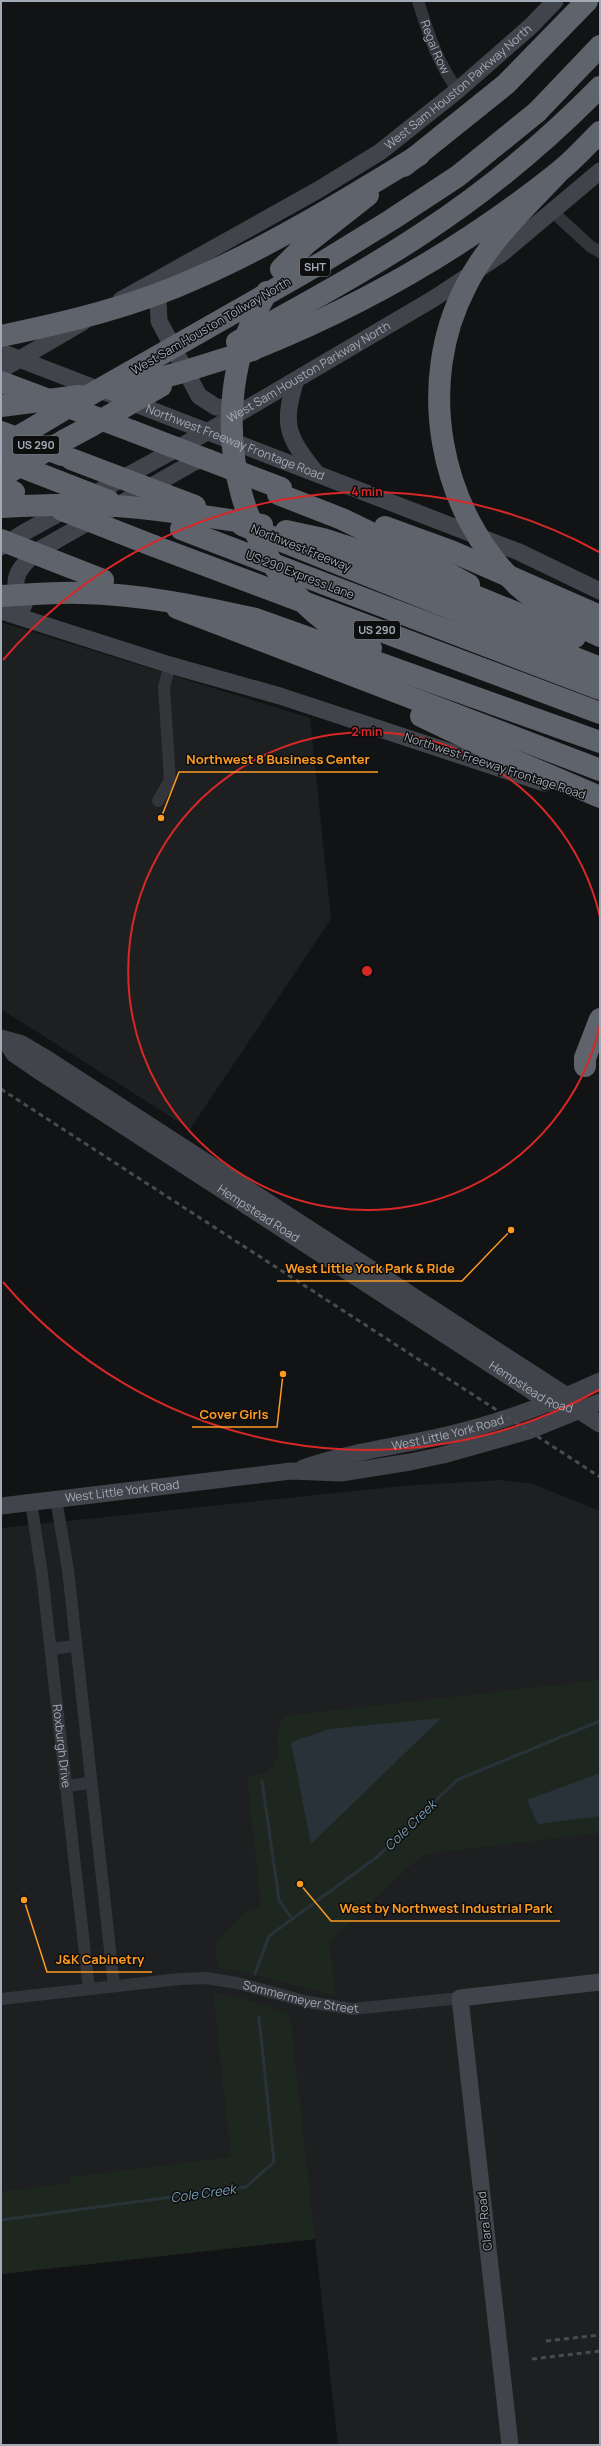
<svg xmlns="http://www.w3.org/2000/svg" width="601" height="2446" font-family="Manrope,sans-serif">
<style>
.built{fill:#1e1f21}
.green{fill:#1e271f}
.water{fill:#283339}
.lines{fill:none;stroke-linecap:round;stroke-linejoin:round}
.stream{stroke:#283339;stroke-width:3}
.street{stroke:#33353a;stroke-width:12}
.secondary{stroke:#41444a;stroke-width:17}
.highway{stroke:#5f636b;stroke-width:22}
.rail{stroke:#484b51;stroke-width:3;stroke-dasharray:5 4;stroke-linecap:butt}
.highway-bridge{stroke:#5f636b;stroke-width:22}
.ring{fill:none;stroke:#d62828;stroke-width:2}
.labels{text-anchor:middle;stroke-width:3;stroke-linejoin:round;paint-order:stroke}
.shield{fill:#0e0e0f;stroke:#767c84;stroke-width:1}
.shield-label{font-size:11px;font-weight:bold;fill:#a3abb6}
.street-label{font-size:12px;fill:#a3abb6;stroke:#0e0e0f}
.water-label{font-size:13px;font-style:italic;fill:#779eb3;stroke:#0e0e0f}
.centre{fill:#d62828;stroke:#0e0e0f;stroke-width:2}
.ring-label{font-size:12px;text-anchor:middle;font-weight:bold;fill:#d62828;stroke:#0e0e0f;stroke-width:3;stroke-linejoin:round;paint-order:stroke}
.leader{fill:none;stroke:#fd9a22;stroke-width:1.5}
.callout-dot{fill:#fd9a22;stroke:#0e0e0f;stroke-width:1.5}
.callout-label{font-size:13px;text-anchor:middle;font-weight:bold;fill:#fd9a22;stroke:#0e0e0f;stroke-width:3;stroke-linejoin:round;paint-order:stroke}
</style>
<rect width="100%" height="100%" fill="#121314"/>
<g class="built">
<polygon points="1,622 310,718 331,919 190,1129 1,1009"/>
<polygon points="501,1480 533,1484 600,1511 600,2445 338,2445 315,2239 1,2274 1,1528 402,1486"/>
</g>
<g class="green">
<path d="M600,1680V1833L423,1854L330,1941L335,1995C295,1988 257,1972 217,1968L216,1942L249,1909L261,1907L247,1776L263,1774L272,1766L278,1754L276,1734L284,1716Z"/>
<polygon points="213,1993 239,1997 290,2014 315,2239 1,2274 1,2192 70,2183 70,2177 231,2157"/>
</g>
<g class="water">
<polygon points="441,1718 311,1844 291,1742 330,1729"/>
<polygon points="600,1773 600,1816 538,1824 527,1800"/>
</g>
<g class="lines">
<g class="stream">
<polyline points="262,1781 279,1900 292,1919"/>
<polyline points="255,1974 269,1936 377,1857 457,1780 600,1721"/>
<polyline points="1,2220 246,2187 274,2162 259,2017"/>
</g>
<g class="street">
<path id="s1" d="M418,1C428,32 438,65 458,90"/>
<polyline points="553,212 590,246 600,252"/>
<polyline points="158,801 170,780 164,687 170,665"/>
<polyline points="56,1499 68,1570 114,1986"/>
<path id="s2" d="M31,1502L42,1574L89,1989"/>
<polyline points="51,1649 76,1646"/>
<polyline points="65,1786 91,1783"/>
<path id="s3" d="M1,1999L180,1979L206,1978L237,1983L308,2002L353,2009L460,1998"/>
</g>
<g class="secondary">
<polyline points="164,284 158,300 159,321 199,396 216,407 246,409"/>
<path id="s4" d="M121,300L318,190L380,152L458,90L531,26L555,1"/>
<path id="s5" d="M1,352L519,552L600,591"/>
<polyline points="1,370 83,322"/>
<path d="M296,380C281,427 288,437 317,474"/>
<path id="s6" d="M1,547L25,532L207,432L433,299L500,255L600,171"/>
<path d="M24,605C7,580 19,567 39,550L194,462L210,458"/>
<polyline points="1,611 170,665 280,696 544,783"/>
<polyline points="1,1038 22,1044 44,1057 567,1396 580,1411 600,1424"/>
<path id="s7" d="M6,1041L14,1054L36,1069L550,1403L580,1411"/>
<path id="s8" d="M303,1468C351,1451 402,1446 451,1434C503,1422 552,1403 600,1381"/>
<path id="s9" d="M1,1506L291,1471L341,1473L410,1462L443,1455L528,1431L600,1402"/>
<polyline points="510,2445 460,1998 600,1982"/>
</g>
<g class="highway">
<polyline points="537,112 600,46"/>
<polyline points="404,166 506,84 587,1"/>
<polyline points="281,269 307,243 368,195"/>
<path d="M237,342C300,306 363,273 423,233C487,191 546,142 600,87"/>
<path d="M254,349C364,305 463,248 556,174C572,162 586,146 600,132"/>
<polyline points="1,382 132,431"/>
<polyline points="33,428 58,413"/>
<polyline points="1,432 62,455"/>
<polyline points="65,440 91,426"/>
<polyline points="1,459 32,471"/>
<polyline points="1,487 14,492"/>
<polyline points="278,494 342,519 402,548 469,585"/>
<polyline points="242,525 600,668"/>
<polyline points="385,527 451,551 600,616"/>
<polyline points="181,529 600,689"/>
<polyline points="286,531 323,539 385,559"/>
<polyline points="154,546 600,713"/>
<polyline points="177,608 600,770"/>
<polyline points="421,716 511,759 600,797"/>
<polyline points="585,1066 585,1058 600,1019"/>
</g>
<g class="rail">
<polyline points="1,1089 600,1477"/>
<polyline points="546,2341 600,2335"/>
<polyline points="532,2359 600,2351"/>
</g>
<g class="highway-bridge">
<path d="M557,174C524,209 488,242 466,286C415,383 439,511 518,586C542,607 571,623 600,636"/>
<path d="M267,292C194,413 237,590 371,648"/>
<path d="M1,336C68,322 136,306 199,277C276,243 347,199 419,155"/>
<polyline points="113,390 179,373 253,350"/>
<polyline points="1,406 79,396"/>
<polyline points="58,413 321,263 391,220 458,176 537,112"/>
<polyline points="91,426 161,386"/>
<polyline points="132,431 281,488"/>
<polyline points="1,446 33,428"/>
<polyline points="71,459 195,506"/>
<polyline points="32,471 109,501"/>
<polyline points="1,477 65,440"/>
<path d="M1,507C43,505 87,503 129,507C174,511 218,518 262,525"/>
<polyline points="62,510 154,546"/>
<polyline points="1,540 103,580"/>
<polyline points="385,559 575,637"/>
<path d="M1,596C27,595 54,592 81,593C140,594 198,606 256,619L600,742"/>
</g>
</g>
<g class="ring">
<path d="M600 1025A239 239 0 1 1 600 917"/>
<path d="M599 1390A479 479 0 0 1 3 1282M3 660A479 479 0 0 1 599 552"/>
</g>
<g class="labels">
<g class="shield">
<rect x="300" y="258" width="30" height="18" rx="3"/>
<rect x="13" y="436" width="46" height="18" rx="3"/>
<rect x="354" y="621" width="46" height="18" rx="3"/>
</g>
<g class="shield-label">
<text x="315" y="271">SHT</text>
<text x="36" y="449">US 290</text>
<text x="377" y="634">US 290</text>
</g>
<g class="street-label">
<text dy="4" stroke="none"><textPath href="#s1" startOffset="49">Regal Row</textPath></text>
<text dy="4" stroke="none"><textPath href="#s4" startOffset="400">West Sam Houston Parkway North</textPath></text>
<text transform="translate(211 326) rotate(-30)" y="4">West Sam Houston Tollway North</text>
<text dy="4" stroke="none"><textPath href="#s6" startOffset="354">West Sam Houston Parkway North</textPath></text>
<text dy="4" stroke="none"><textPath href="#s5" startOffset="251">Northwest Freeway Frontage Road</textPath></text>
<text transform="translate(301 548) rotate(22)" y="4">Northwest Freeway</text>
<text transform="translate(300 575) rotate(21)" y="4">US 290 Express Lane</text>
<text transform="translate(495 766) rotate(18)" y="4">Northwest Freeway Frontage Road</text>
<text dy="4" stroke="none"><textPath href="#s7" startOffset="307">Hempstead Road</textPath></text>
<text dy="4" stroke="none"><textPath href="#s7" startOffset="631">Hempstead Road</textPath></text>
<text dy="4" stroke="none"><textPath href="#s8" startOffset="149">West Little York Road</textPath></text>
<text dy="4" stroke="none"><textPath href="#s9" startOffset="122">West Little York Road</textPath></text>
<text dy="4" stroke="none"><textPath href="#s2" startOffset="246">Roxburgh Drive</textPath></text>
<text dy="4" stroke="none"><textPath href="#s3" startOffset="303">Sommermeyer Street</textPath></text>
<text transform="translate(485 2221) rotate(-96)" y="4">Clara Road</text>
</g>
<g class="water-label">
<text transform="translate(410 1825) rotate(-44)" y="5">Cole Creek</text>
<text transform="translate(203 2193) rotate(-8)" y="5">Cole Creek</text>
</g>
</g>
<circle cx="367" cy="971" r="6" class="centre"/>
<g class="ring-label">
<text x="367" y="496">4 min</text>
<text x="367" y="736">2 min</text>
</g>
<path class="leader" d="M161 818L179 772H378M511 1230L462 1281H277M283 1374L277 1427H192M300 1884L331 1921H560M24 1900L47 1972H152"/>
<g class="callout-dot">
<circle cx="161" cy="818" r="4"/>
<circle cx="511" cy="1230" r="4"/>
<circle cx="283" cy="1374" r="4"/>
<circle cx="300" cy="1884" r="4"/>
<circle cx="24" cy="1900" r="4"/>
</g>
<g class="callout-label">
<text x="278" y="764">Northwest 8 Business Center</text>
<text x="370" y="1273">West Little York Park &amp; Ride</text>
<text x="234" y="1419">Cover Girls</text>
<text x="446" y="1913">West by Northwest Industrial Park</text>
<text x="100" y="1964">J&amp;K Cabinetry</text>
</g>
<rect width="601" height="2446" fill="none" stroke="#a3abb6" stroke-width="4"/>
</svg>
